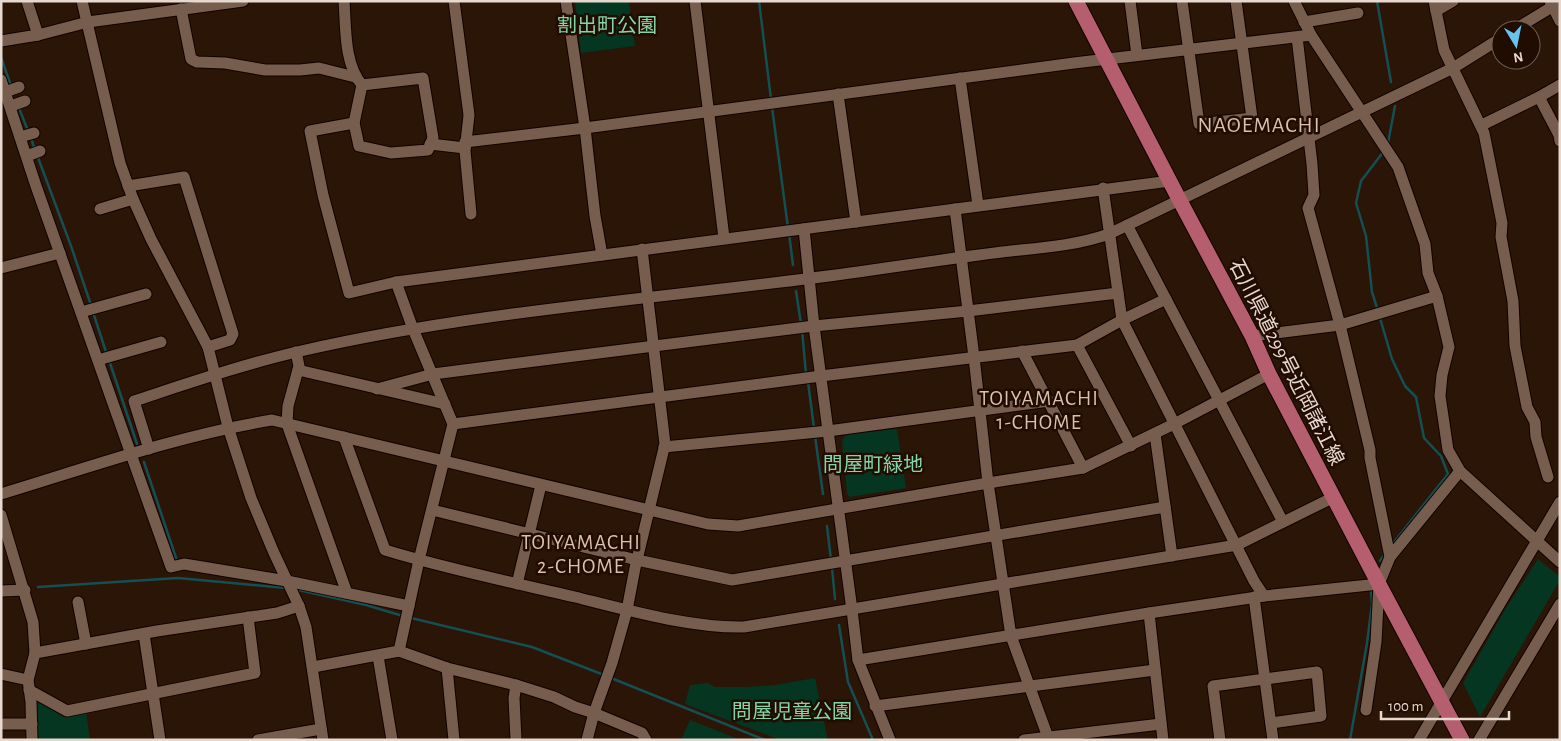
<svg xmlns="http://www.w3.org/2000/svg" width="1561" height="741" font-family="'Alegreya Sans','Noto Sans JP',sans-serif">
<style>
.green{fill:#053621}
.lines{fill:none;stroke-linecap:round;stroke-linejoin:round}
.stream{stroke:#154f51;stroke-width:2.5}
.minor-casing{stroke:#110200;stroke-width:13}
.major-casing{stroke:#110200;stroke-width:17}
.minor{stroke:#775d4d;stroke-width:11}
.major{stroke:#b55e6d;stroke-width:15}
.labels{text-anchor:middle;stroke-width:5;stroke-linejoin:round;paint-order:stroke}
.park-label{font-size:20px;fill:#83d5a9;stroke:#200c01}
.street-label{font-size:20px;fill:#e8d9d0;stroke:#200c01}
.neighbourhood-label{font-size:21px;letter-spacing:1px;fill:#ddbfad;stroke:#200c01}
.quarter-label{font-size:22px;letter-spacing:1px;fill:#ddbfad;stroke:#200c01}
</style>
<rect width="100%" height="100%" fill="#2a1507"/>
<g class="green">
<polygon points="575,1 629,1 635,46 581,53"/>
<polygon points="897,429 906,488 850,497 847,494 842,441 846,434"/>
<polygon points="1538,559 1560,577 1560,580 1480,717 1463,683 1506,608"/>
<polygon points="815,678 828,740 781,740 685,704 690,685 708,683 715,687 746,687 775,685"/>
<polygon points="39,699 86,711 90,740 37,740 33,702"/>
<polygon points="690,720 741,740 681,740"/>
</g>
<g class="lines">
<g class="stream">
<polyline points="759,1 771,99"/>
<polyline points="1377,1 1391,82"/>
<polyline points="1,57 11,86"/>
<polyline points="772,107 788,228"/>
<polyline points="19,108 28,131"/>
<polyline points="31,138 35,150"/>
<polyline points="1388,143 1395,106"/>
<polyline points="37,155 71,246 91,305"/>
<polyline points="789,233 793,265"/>
<polyline points="796,291 801,324"/>
<polyline points="1378,311 1372,292 1366,236 1356,203 1361,181 1384,151"/>
<polyline points="93,312 107,355"/>
<polyline points="1380,318 1392,359 1405,386 1416,397 1424,438 1441,456 1448,474 1391,546"/>
<polyline points="802,330 806,374"/>
<polyline points="109,360 137,444"/>
<polyline points="808,382 814,428"/>
<polyline points="815,436 823,494"/>
<polyline points="144,462 176,558"/>
<polyline points="827,526 831,560"/>
<polyline points="1380,561 1385,554"/>
<polyline points="832,568 835,599"/>
<polyline points="38,587 178,578 286,588"/>
<polyline points="294,589 366,605 403,616"/>
<polyline points="411,618 532,647 604,675"/>
<polyline points="839,625 848,682 873,740"/>
<polyline points="611,678 765,740"/>
<polyline points="1350,740 1367,643 1372,604 1371,590"/>
</g>
<g class="minor-casing">
<g id="minor">
<polyline points="27,1 38,35"/>
<polyline points="82,1 120,163 133,199 151,239 208,347 228,427 251,498 274,553 299,606 306,627 323,740"/>
<path d="M344,1C346,28 344,64 362,85L354,123L310,131L323,195L349,293L396,282L1170,181"/>
<polyline points="454,1 469,115 465,151 471,214"/>
<polyline points="566,1 585,128 595,216 602,255"/>
<polyline points="695,1 724,238"/>
<polyline points="1130,1 1137,55"/>
<polyline points="1182,1 1199,124 1252,118 1236,1"/>
<polyline points="1294,1 1311,35 1398,167 1425,244 1428,273 1437,296 1449,347 1442,375 1440,396 1448,450 1460,471 1560,562"/>
<polyline points="1434,1 1444,50 1484,133 1502,223 1501,237 1513,301 1515,346 1527,407 1535,422 1536,437 1548,477"/>
<polyline points="1550,1 1560,21"/>
<polyline points="181,9 191,59 197,62 225,63 265,70 300,70 319,68 355,77"/>
<polyline points="1436,11 1453,1"/>
<polyline points="1304,22 1358,13"/>
<polyline points="1514,30 1560,2"/>
<polyline points="1297,37 1312,164 1314,195 1308,208 1340,325 1370,450 1370,458 1390,557"/>
<polyline points="1,41 38,35 88,22 243,1"/>
<polyline points="960,78 978,205"/>
<polyline points="1,80 36,186 171,567 184,564 287,581 409,606"/>
<polyline points="5,92 19,87"/>
<polyline points="838,94 856,222"/>
<polyline points="1539,97 1559,135 1560,141"/>
<polyline points="11,106 25,101"/>
<polyline points="354,123 359,146 391,153 428,150 433,138 423,78 362,85"/>
<polyline points="1482,125 1539,97 1560,85"/>
<polyline points="20,137 34,133"/>
<polyline points="465,142 585,128 1074,63 1311,35"/>
<polyline points="430,144 465,148"/>
<polyline points="27,156 40,151"/>
<polyline points="128,186 184,177 233,334 230,340 208,347"/>
<polyline points="1103,188 1122,320 1254,581 1264,596"/>
<polyline points="100,209 133,199"/>
<polyline points="955,209 974,357 988,483 1011,636 1049,740"/>
<polyline points="1127,225 1283,522"/>
<polyline points="804,229 814,326 852,610 858,660 890,740"/>
<polyline points="1,268 60,253"/>
<polyline points="396,282 413,329 453,424 419,560 399,651"/>
<polyline points="81,312 146,294"/>
<polyline points="1252,336 1340,325 1437,296"/>
<polyline points="1077,345 1131,446"/>
<polyline points="1022,351 1083,468"/>
<polyline points="296,352 299,366 288,406 287,424 347,593"/>
<polyline points="98,360 161,342"/>
<polyline points="298,370 445,404"/>
<polyline points="377,389 433,374 511,364 814,326 968,311 1118,293"/>
<polyline points="453,424 821,376 1077,345 1122,320 1166,299"/>
<polyline points="1155,434 1172,556"/>
<path d="M344,437L385,550C447,569 511,582 575,597C627,610 690,628 744,627L1237,545L1334,497"/>
<polyline points="664,447 828,431 1049,401"/>
<path d="M149,449L134,401C189,383 244,364 301,351C484,309 673,298 858,272C906,265 954,258 1002,252C1038,248 1075,246 1109,234L1453,68L1501,38"/>
<path d="M1,494C90,467 180,435 272,420L708,524L738,526L988,483L1083,468L1174,424L1269,374"/>
<polyline points="432,510 637,560 732,580 1165,507"/>
<polyline points="1,515 33,622 35,653 28,680 31,702 32,740"/>
<polyline points="517,584 541,485"/>
<polyline points="1,591 25,590"/>
<polyline points="1254,597 1273,740"/>
<polyline points="78,602 86,644"/>
<polyline points="1149,613 1163,740"/>
<polyline points="144,634 160,740"/>
<polyline points="35,653 157,631 277,613 299,606"/>
<polyline points="378,656 392,740"/>
<polyline points="858,660 1149,613 1264,596 1379,584"/>
<polyline points="313,667 399,651 447,668 516,685 554,697 575,707 594,713 642,733 646,740"/>
<polyline points="447,668 454,740"/>
<polyline points="1,674 28,680"/>
<polyline points="516,685 514,698 516,740"/>
<polyline points="29,690 67,711 255,673 248,617"/>
<polyline points="875,706 1155,670"/>
<polyline points="1366,710 1376,642 1379,584 1390,557 1460,471"/>
<polyline points="1,724 32,724"/>
<polyline points="258,740 321,729"/>
<polyline points="587,740 594,713 612,663 627,610 635,568 665,444 642,249"/>
<polyline points="1024,740 1161,724"/>
<polyline points="1220,740 1213,686 1317,672 1321,716 1271,723"/>
<polyline points="1419,740 1560,502"/>
<polyline points="1479,740 1560,604"/>
</g>
</g>
<g class="major-casing">
<polyline id="major" points="1076,1 1179,199 1252,336 1269,374 1382,590 1462,740"/>
</g>
<use href="#minor" class="minor"/>
<use href="#major" class="major"/>
</g>
<g class="labels">
<g class="park-label">
<text x="607" y="32">割出町公園</text>
<text x="873" y="471">問屋町緑地</text>
<text x="792" y="718">問屋児童公園</text>
</g>
<g class="street-label">
<text transform="translate(1287 362) rotate(63)" y="7">石川県道299号近岡諸江線</text>
</g>
<g class="neighbourhood-label">
<text x="1039" y="405">TOIYAMACHI<tspan x="1039" dy="24">1-CHOME</tspan></text>
<text x="581" y="549">TOIYAMACHI<tspan x="581" dy="24">2-CHOME</tspan></text>
</g>
<g class="quarter-label">
<text x="1259" y="132">NAOEMACHI</text>
</g>
</g>
<rect width="1561" height="741" fill="none" stroke="#e8d9d0" stroke-width="5"/>
<g transform="translate(1516 45) rotate(170)"><circle r="24" fill="#200c01" stroke="#705e54"/>
<path d="M0-4L9 19L0 12L-9 19Z" fill="#67c4ef"/>
<text y="-8" font-size="14" font-weight="bold" text-anchor="middle" fill="#e8d9d0">N</text>
</g>
<path d="M1381 711v8h128v-8" fill="none" stroke="#e8d9d0" stroke-width="2.5"/>
<text x="1388" y="711" font-size="15" fill="#e8d9d0" stroke="#200c01" stroke-width="4" paint-order="stroke">100 m</text>
</svg>
